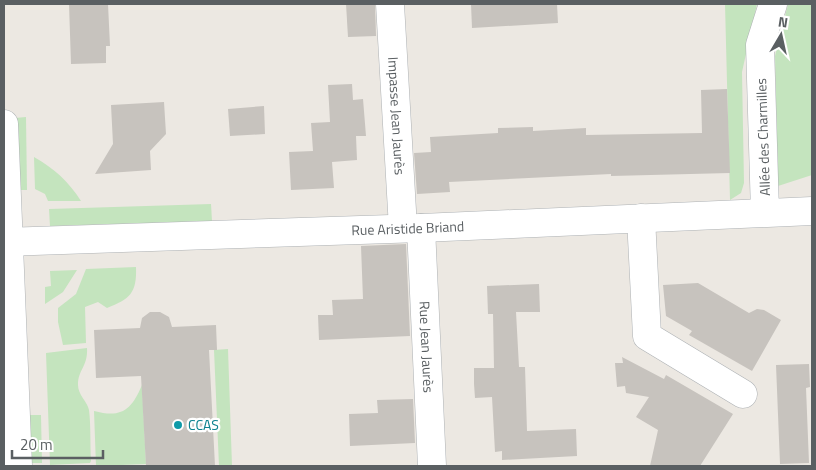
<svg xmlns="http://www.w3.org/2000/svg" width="816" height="470" font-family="'Titillium Web',sans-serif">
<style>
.green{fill:#c4e4be}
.building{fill:#c7c3be}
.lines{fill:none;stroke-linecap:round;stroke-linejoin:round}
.minor-casing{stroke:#adb1b4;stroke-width:29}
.minor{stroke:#fff;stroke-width:28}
.culture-dot{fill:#0f9aa8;stroke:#fff;stroke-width:2}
.labels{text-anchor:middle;stroke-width:4.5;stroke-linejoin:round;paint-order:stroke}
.street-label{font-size:14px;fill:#5a5f62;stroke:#fff}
.culture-label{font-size:14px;fill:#0d838f;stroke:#fff;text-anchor:start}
</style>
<rect width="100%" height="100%" fill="#ece8e2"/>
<g class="green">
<polygon points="725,4 757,4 742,72 744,183 741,193 730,200"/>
<polygon points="788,4 811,4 812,175 778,186 775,56"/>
<polygon points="26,117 27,190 17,190 15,118"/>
<path d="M34,157C55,169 68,181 81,201H48L45,194L35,189Z"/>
<polygon points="211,204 212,221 50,226 49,209"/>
<path d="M136,267C137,293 130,299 107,308L98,302L85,307L86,343L63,345L58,322V308L76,294L86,269Z"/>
<polygon points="77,270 63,292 45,304 45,287 51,286 50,271"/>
<path d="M87,348C88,367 78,369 78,385C78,395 87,401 89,410C91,426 90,444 91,461L90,463L50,465L46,353Z"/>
<polygon points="228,349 232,466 219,466 214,350"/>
<path d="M142,385L146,464L96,466L94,411C121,418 131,411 142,385Z"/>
<polygon points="28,415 41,415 42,463 30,463"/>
</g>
<g class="building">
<polygon points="69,4 108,4 110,46 106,46 106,63 71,64"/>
<polygon points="346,4 375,4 376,36 348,37"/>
<polygon points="471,4 557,4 558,23 472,28"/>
<polygon points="352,84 353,100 363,99 366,136 356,136 357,160 332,162 334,188 291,190 289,152 313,151 311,123 330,122 328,85"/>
<polygon points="727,89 730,173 611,176 611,174 449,182 450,192 417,194 414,153 431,152 430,137 498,133 498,128 533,127 533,131 586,128 586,135 702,133 701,90"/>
<polygon points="164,102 166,134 150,151 151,170 95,174 113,144 111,105"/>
<polygon points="264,106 265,134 230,136 228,109"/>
<polygon points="406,244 410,336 319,340 318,315 333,315 332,300 363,299 361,246"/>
<polygon points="698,283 749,313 757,309 764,310 781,320 752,371 689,335 692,331 666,316 663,285"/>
<polygon points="539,284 540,312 516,312 519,367 525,367 527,431 576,429 577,456 502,460 502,451 495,452 492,397 475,398 474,384 474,368 494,368 493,314 488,314 487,286"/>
<polygon points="150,312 160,312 169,317 172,327 216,325 217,350 209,350 215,466 146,466 141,376 96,378 94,330 140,328 142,318"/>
<polygon points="622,357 664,379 666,375 733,414 700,466 650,466 658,430 636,417 649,397 626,393 625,386 617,387 615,363 623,363"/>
<polygon points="809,364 810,387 806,388 809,463 780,464 776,365"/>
<polygon points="413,399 415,443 350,446 349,414 378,413 377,400"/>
</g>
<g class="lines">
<g class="minor-casing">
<g id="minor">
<path id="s1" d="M390,4L403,228"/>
<polyline points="4,124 18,466"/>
<polyline points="765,212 760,45 773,4"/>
<polyline points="641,218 647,336 743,394"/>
<path id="s2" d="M421,228L432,466"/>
<path id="s3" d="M4,242L421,228L812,211"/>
</g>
</g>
<use href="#minor" class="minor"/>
</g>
<circle class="culture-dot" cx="178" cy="425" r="5"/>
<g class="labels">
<g class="street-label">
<text dy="5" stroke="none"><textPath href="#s1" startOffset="112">Impasse Jean Jaurès</textPath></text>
<text transform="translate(763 137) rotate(-92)" y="5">Allée des Charmilles</text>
<text dy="5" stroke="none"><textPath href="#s3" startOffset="404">Rue Aristide Briand</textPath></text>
<text dy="5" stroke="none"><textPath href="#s2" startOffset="119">Rue Jean Jaurès</textPath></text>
</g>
<g class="culture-label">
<text x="188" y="430">CCAS</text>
</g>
</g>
<rect width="816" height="470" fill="none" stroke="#5a5f62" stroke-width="10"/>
<g transform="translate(781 35) rotate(9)" stroke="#ffffff" stroke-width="4" paint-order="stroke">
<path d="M0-4L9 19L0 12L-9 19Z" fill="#5a5f62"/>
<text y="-8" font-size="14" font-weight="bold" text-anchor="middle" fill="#5a5f62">N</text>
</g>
<path d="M12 450v8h91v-8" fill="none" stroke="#5a5f62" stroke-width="2.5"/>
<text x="20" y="450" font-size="15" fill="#5a5f62" stroke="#ffffff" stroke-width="4" paint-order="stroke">20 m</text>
</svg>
